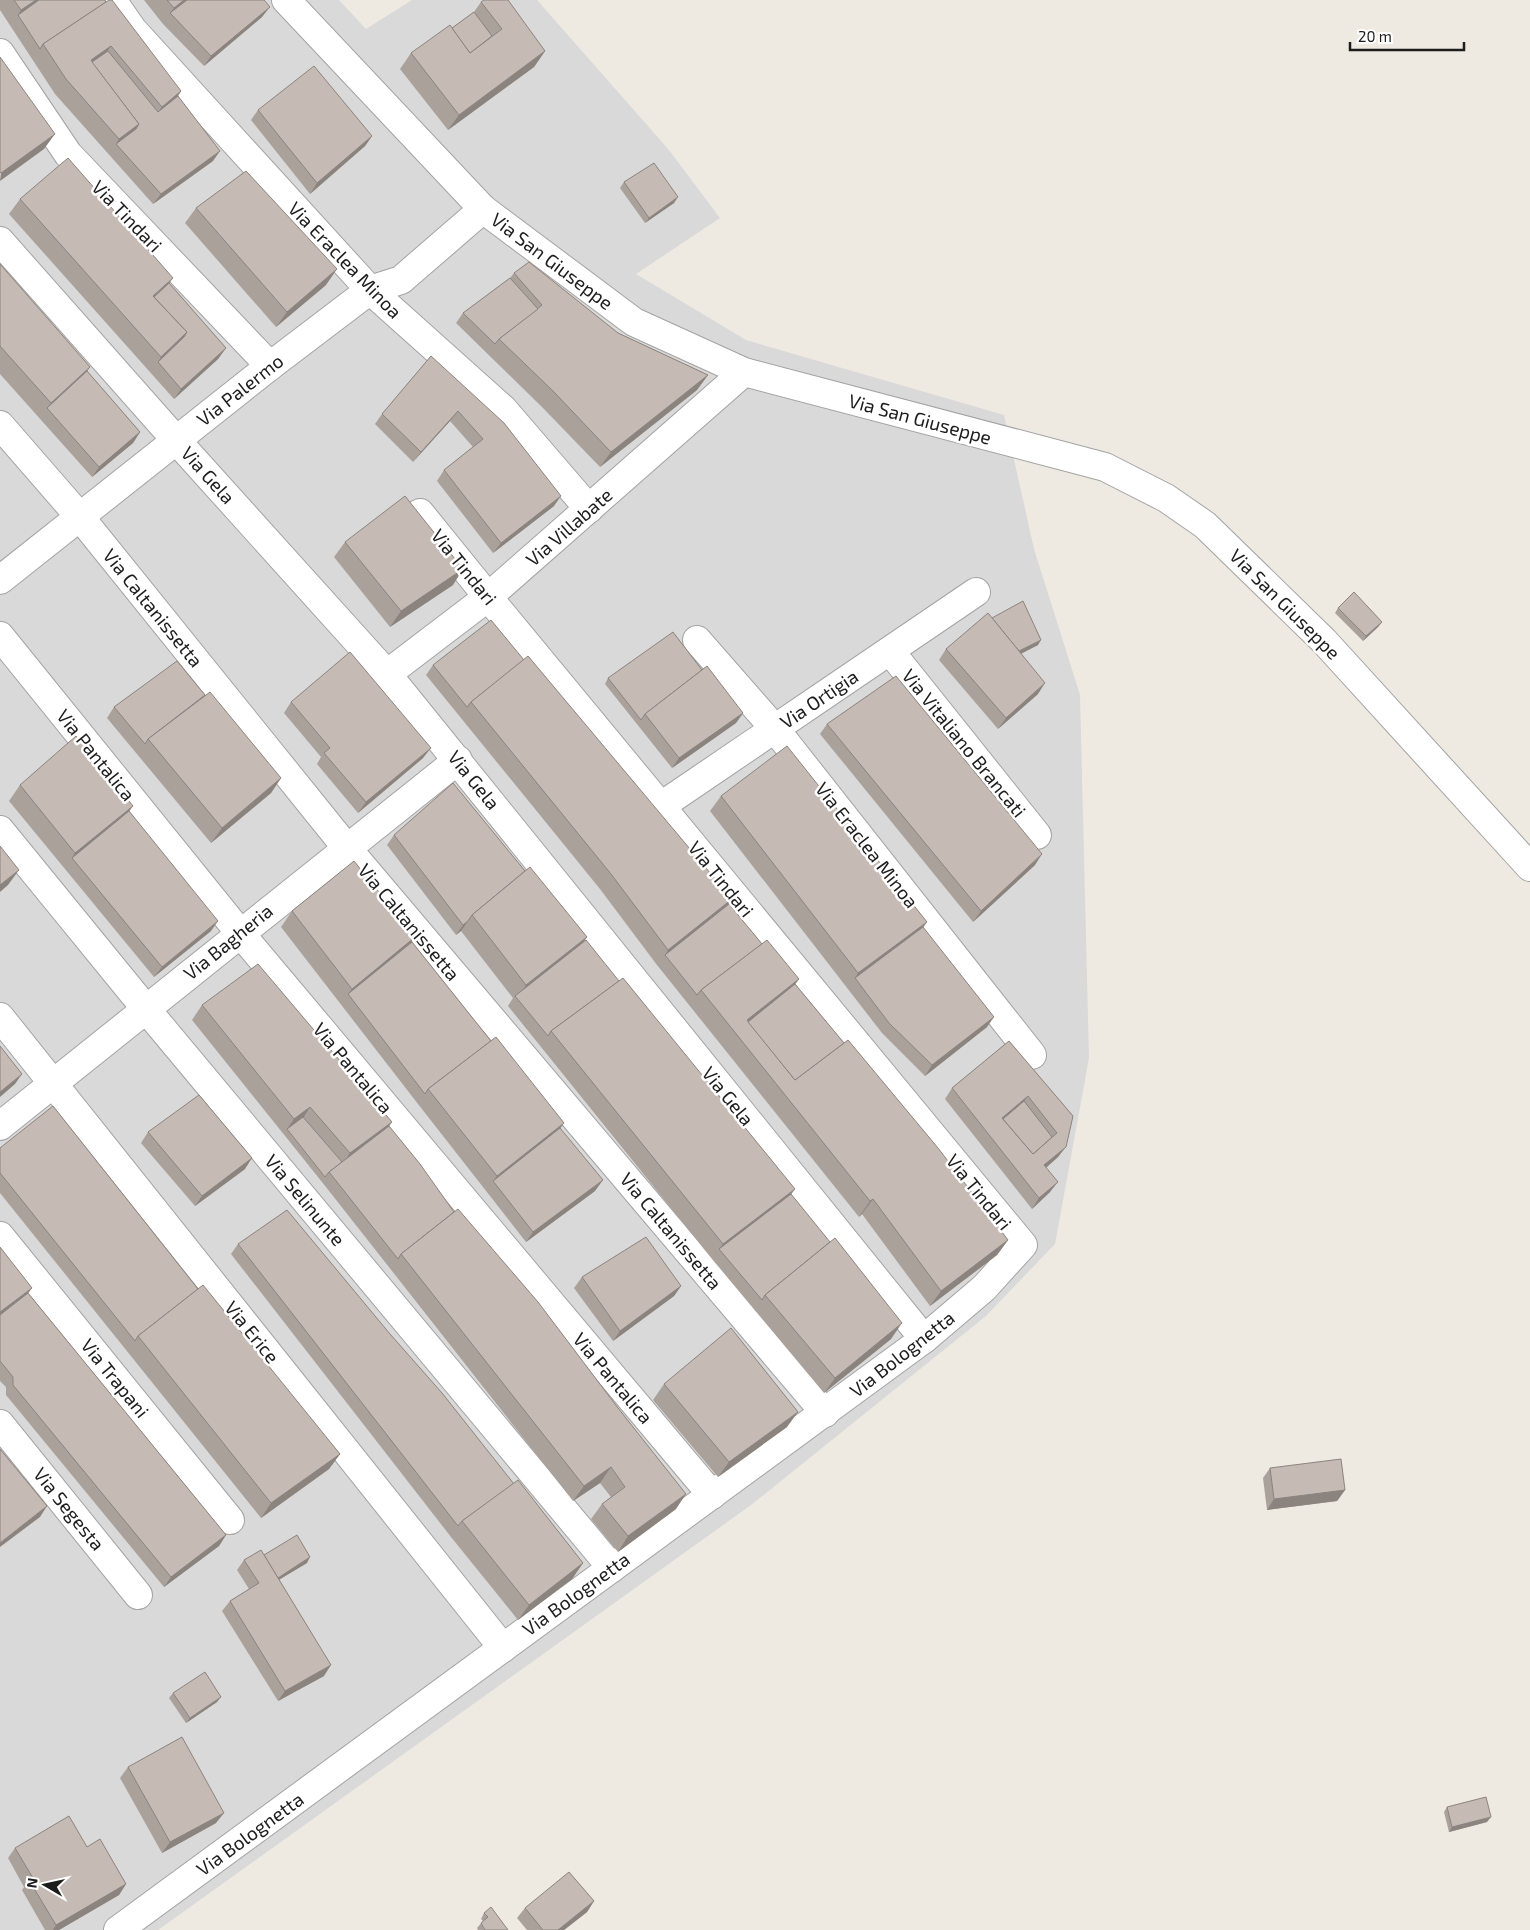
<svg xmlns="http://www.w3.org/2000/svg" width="1530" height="1930" font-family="'Exo 2',sans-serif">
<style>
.residential{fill:#dad9d9}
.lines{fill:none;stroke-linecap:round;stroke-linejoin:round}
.street-casing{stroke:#a3a3a3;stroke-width:30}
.street{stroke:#fff;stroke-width:28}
.wall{fill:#aaa19b}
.shaded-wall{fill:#8b837e}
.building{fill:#c6bbb4;stroke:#8b837e;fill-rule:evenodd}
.labels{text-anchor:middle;stroke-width:5;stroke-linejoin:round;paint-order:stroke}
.street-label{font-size:19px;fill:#1c1c1c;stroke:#fff}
</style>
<rect width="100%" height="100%" fill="#eee9e1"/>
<polygon class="residential" points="0,0 339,0 366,29 412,0 537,0 669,150 720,218 636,274 746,340 1004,415 1034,549 1080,695 1089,1058 1055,1244 986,1316 751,1505 158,1930 0,1930"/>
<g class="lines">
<g class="street-casing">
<g id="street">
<polyline points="112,0 133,30 370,290 503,409 589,509"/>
<polyline points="286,0 483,209 634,322 744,372 1105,467 1166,498 1205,525 1324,641 1530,867"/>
<polyline points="0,53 68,154 270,366"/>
<polyline points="0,241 176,440 387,674 924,1339"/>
<polyline points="0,425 80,517 346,847 825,1413"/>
<polyline points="0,580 270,366 370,290 401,280 483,209"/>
<polyline points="0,636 240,933 712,1495"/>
<polyline points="697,640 775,729 1032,1055"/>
<polyline points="890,651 1037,835"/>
<polyline points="387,674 488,597 744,372"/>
<polyline points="661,806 976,592"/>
<polyline points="0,830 146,1009 612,1568"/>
<polyline points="0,1017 503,1648"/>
<polyline points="0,1126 458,760"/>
<polyline points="0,1236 230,1520"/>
<polyline points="0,1424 138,1595"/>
<polyline points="118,1930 924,1339 984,1288 1023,1245 488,597 420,513"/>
</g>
</g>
<use href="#street" class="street"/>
</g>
<g class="wall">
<polygon points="0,0 105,0 181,91 178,96 213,161 153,204 55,94 0,10"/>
<polygon points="144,0 264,0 262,17 204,66 163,24"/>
<polygon points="481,2 545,51 534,67 448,130 400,69 411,53 452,28 474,12"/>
<polygon points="258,110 372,136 365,146 310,194 251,120"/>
<polygon points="624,182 674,203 645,223 620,188"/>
<polygon points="20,199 169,283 226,348 218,359 174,399 9,214"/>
<polygon points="196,208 326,285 276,327 185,223"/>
<polygon points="0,264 87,371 140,432 133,443 92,477 0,374"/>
<polygon points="514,273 618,333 708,375 697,390 600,467 542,407 456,323 463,313 510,278"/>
<polygon points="431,356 554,506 493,553 437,481 444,470 473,447 450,421 413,462 375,424 382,414"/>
<polygon points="345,542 453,585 390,627 334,557"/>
<polygon points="1338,608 1382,622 1378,627 1363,641 1335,613"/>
<polygon points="992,618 1038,645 1021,654 1038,694 998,729 939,660 946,649"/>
<polygon points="524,660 762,944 799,979 795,984 844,1043 1008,1240 997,1255 930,1306 862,1214 859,1217 657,965 600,889 426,675 433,665"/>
<polygon points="702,670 743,713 736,723 672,768 605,684 608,678"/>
<polygon points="205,695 281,778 271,793 211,843 107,718 114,707"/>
<polygon points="291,702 423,758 358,813 317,764 321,757 284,713"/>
<polygon points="827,724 1035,865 973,922 820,734"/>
<polygon points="20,785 133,806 129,811 211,931 154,977 9,801"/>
<polygon points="721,796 923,927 987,1027 925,1076 882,1033 710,811"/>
<polygon points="394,835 525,871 587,937 583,942 791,1194 891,1339 824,1393 712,1259 508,1006 513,998 461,931 456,935 387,845"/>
<polygon points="292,911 412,942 491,1041 564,1123 560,1128 595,1191 526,1242 418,1104 281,927"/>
<polygon points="202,1005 392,1122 389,1126 676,1509 618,1552 591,1519 602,1504 611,1497 600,1483 573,1501 322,1182 192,1020"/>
<polygon points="1009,1041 1073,1116 1058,1157 1046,1168 1050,1192 1032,1209 945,1099 952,1088"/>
<polygon points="148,1132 245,1169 195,1206 141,1143"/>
<polygon points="0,1148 198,1289 340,1454 329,1469 261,1518 0,1193"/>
<polygon points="238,1244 514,1484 583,1563 572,1579 518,1620 451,1537 231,1254"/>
<polygon points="0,1247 28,1293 226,1535 219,1546 164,1587 6,1395 6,1387 0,1381"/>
<polygon points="582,1277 681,1286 674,1296 613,1341 574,1288"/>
<polygon points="664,1384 787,1427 718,1477 653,1400"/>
<polygon points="1270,1468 1345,1490 1337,1501 1267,1510 1263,1478"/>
<polygon points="264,1555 307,1563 279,1580 324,1676 278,1701 222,1611 230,1601 249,1589 237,1570 244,1560"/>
<polygon points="173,1693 217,1702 186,1723 169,1698"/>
<polygon points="128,1767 216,1823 162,1853 120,1778"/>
<polygon points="1447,1807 1487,1822 1449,1832 1444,1812"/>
<polygon points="87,1847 126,1884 119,1895 59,1930 45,1930 22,1890 24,1887 8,1858 15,1848"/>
<polygon points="594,1901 587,1912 564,1930 527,1930 517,1918 525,1908"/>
<polygon points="484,1913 508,1930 478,1930 477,1928 483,1921 481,1919"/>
</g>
<g class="shaded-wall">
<polygon points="36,0 47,0 18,15 21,10"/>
<polygon points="184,0 194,0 170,13 174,8"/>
<polygon points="270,7 262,17 204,66 211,56"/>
<polygon points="111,46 100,62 90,68 91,60"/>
<polygon points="545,51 534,67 448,130 459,115"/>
<polygon points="181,91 171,107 151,122 162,107"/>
<polygon points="139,124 128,140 116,144 119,139"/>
<polygon points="55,134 44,149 0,181 1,173"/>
<polygon points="372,136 365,146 310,194 317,183"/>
<polygon points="220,151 213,161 153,204 161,194"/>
<polygon points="678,197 674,203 645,223 649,218"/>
<polygon points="337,269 326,285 276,327 287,312"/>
<polygon points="173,278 162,294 152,303 153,296"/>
<polygon points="187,332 177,347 158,362 161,357"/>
<polygon points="226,348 218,359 174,399 181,389"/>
<polygon points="90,367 80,382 47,408 51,403"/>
<polygon points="708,375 697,390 600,467 611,452"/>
<polygon points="458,411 450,421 413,462 421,452"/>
<polygon points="140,432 133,443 92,477 99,467"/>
<polygon points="561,496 554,506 493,553 501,543"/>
<polygon points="463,569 453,585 390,627 401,611"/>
<polygon points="1382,622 1378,627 1363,641 1366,636"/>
<polygon points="1041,640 1038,645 1010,659 1014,654"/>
<polygon points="1045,683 1038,694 998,729 1006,718"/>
<polygon points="743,713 736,723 672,768 679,758"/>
<polygon points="431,748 423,758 358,813 366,802"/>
<polygon points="281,778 271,793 211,843 222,828"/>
<polygon points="133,806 122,821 72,858 75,853"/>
<polygon points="1042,854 1035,865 973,922 981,911"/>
<polygon points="19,870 8,885 0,892 0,885"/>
<polygon points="732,899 722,914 665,955 668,950"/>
<polygon points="218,921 211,931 154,977 162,967"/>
<polygon points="468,921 461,931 456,935 463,925"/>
<polygon points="927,922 916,938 855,978 858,973"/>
<polygon points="415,937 405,953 348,994 352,989"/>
<polygon points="587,937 576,953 517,998 526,985"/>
<polygon points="799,979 788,994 745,1028 747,1020"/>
<polygon points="994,1017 987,1027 925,1076 932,1065"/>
<polygon points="22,1074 15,1084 0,1097 0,1092"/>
<polygon points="1028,1096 1020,1107 999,1124 1002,1118"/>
<polygon points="310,1107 300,1123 287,1129 294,1119"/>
<polygon points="392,1122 381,1137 343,1163 350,1153"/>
<polygon points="564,1123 553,1138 493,1181 497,1176"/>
<polygon points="1066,1147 1058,1157 1036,1176 1044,1165"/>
<polygon points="252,1158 245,1169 195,1206 202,1196"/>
<polygon points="603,1180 595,1191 526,1242 533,1232"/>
<polygon points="1058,1182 1050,1192 1032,1209 1039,1198"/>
<polygon points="795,1189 784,1204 719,1249 723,1244"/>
<polygon points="873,1199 862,1214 859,1217 870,1201"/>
<polygon points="1008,1240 997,1255 930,1306 941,1291"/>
<polygon points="681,1286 674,1296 613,1341 620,1331"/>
<polygon points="32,1288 21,1303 0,1319 0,1312"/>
<polygon points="902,1323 891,1339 824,1393 835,1378"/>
<polygon points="798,1412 787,1427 718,1477 729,1462"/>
<polygon points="340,1454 329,1469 261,1518 271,1503"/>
<polygon points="611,1467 600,1483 573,1501 584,1486"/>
<polygon points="1345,1490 1337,1501 1267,1510 1274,1499"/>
<polygon points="686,1494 676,1509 618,1552 628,1536"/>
<polygon points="47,1506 40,1517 0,1547 0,1543"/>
<polygon points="226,1535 219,1546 164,1587 171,1577"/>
<polygon points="310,1557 307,1563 268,1586 272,1581"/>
<polygon points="583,1563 572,1579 518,1620 529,1605"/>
<polygon points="331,1665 324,1676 278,1701 285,1691"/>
<polygon points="221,1697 217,1702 186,1723 190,1718"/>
<polygon points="224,1813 216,1823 162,1853 170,1842"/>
<polygon points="1491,1817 1487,1822 1449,1832 1452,1827"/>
<polygon points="126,1884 119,1895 59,1930 53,1930 56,1925"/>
<polygon points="594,1901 587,1912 564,1930 558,1930"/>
</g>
<g class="building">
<polygon points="14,0 36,0 21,10"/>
<polygon points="39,0 105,0 106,2 43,44 40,49 18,15"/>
<polygon points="109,0 112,0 181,91 162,107 111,46 91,60 139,124 119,139 66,79 43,44"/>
<polygon points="167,0 184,0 174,8"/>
<polygon points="187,0 264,0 270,7 211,56 170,13"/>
<polygon points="484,0 508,0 545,51 459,115 411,53 450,25 470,53 502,29 481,2"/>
<polygon points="474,12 492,36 470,53 452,28"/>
<polygon points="108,51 158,112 178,96 220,151 161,194 116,144 136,129 139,124 92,62"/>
<polygon points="0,57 55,134 1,173 0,172"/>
<polygon points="314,66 372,136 317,183 258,110"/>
<polygon points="68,158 173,278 153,296 187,332 161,357 20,199"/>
<polygon points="654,163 678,197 649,218 624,182"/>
<polygon points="246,171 337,269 287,312 196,208"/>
<polygon points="529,262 618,333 708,375 611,452 553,391 499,339 542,305 514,273"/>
<polygon points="0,264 90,367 51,403 0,346"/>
<polygon points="510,278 538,309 499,339 495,344 463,313"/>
<polygon points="169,283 226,348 181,389 158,362 184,337 187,332 154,297"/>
<polygon points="431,356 504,423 561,496 501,543 444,470 483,439 458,411 421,452 382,414"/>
<polygon points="87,371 140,432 99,467 47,408"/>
<polygon points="405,496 463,569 401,611 345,542"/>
<polygon points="1354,592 1382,622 1366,636 1338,608"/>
<polygon points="1023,601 1041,640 1019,651 992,618"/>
<polygon points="988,613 1045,683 1006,718 946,649"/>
<polygon points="491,620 524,660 471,702 467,707 433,665"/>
<polygon points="673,632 702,670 645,714 641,720 608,678"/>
<polygon points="350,652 431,748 366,802 324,753 330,748 291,702"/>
<polygon points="528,656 732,899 668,950 611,874 471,702"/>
<polygon points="177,661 205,695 148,739 145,744 114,707"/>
<polygon points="707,666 743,713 679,758 645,714"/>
<polygon points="896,676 1042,854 981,911 827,724"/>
<polygon points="210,692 281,778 222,828 148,739"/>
<polygon points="76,736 133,806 75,853 20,785"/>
<polygon points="787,746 927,922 858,973 721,796"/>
<polygon points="453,783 525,871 472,915 468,921 463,925 394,835"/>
<polygon points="129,811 218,921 162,967 72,858"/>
<polygon points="0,846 19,870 0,885"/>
<polygon points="354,861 415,937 352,989 292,911"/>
<polygon points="530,867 587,937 526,985 472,915"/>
<polygon points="729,904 762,944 701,990 697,995 665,955"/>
<polygon points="923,927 994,1017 932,1065 889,1023 855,978"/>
<polygon points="586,940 619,981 551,1031 548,1036 515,996"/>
<polygon points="767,940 799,979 747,1020 795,1080 848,1040 938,1148 1008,1240 941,1291 873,1199 870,1201 701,990"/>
<polygon points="412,942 491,1041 428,1089 425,1094 348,994"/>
<polygon points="258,964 392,1122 350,1153 310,1107 294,1119 202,1005"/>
<polygon points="623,978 795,1189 723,1244 551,1031"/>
<polygon points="795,984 844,1043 795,1080 748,1022"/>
<polygon points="496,1037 564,1123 497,1176 428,1089"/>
<path d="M1009,1041L1073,1116L1066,1147L1044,1165L1058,1182L1039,1198L952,1088ZM1028,1096L1057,1133L1033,1154L1002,1118Z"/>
<polygon points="0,1046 22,1074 0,1092"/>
<polygon points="199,1095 252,1158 202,1196 148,1132"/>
<polygon points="1024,1101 1052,1137 1033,1154 1003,1119"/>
<polygon points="53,1106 198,1289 138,1336 135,1341 0,1173 0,1148"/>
<polygon points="303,1117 342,1162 329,1172 325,1177 287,1129"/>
<polygon points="389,1126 420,1164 454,1212 401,1254 398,1259 329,1172"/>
<polygon points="560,1128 603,1180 533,1232 493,1181"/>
<polygon points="791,1194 830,1242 765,1295 762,1300 719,1249"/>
<polygon points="458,1209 538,1302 618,1408 686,1494 628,1536 602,1504 625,1487 611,1467 584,1486 401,1254"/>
<polygon points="287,1210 390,1334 442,1393 514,1484 462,1521 458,1526 238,1244"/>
<polygon points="646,1237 681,1286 620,1331 582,1277"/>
<polygon points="835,1238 902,1323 835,1378 765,1295"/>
<polygon points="0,1247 32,1288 0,1312"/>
<polygon points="203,1285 340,1454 271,1503 138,1336"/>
<polygon points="28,1293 226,1535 171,1577 13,1385 13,1377 0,1361 0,1315"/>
<polygon points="731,1328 798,1412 729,1462 664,1384"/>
<polygon points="0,1449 47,1506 0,1543"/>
<polygon points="1341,1459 1345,1490 1274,1499 1270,1468"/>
<polygon points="518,1480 583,1563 529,1605 462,1521"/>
<polygon points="297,1535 310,1557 278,1578 264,1555"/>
<polygon points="261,1550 331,1665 285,1691 230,1601 259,1583 244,1560"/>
<polygon points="205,1672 221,1697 190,1718 173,1693"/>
<polygon points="182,1737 224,1813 170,1842 128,1767"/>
<polygon points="1486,1797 1491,1817 1452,1827 1447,1807"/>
<polygon points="69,1816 87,1847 100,1839 126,1884 56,1925 29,1880 33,1878 15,1848"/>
<polygon points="569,1872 594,1901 558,1930 543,1930 525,1908"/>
<polygon points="491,1907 508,1930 485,1930 481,1923 488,1917 484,1913"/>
</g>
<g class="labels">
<g class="street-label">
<text transform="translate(127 216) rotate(46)" y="7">Via Tindari</text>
<text transform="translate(345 260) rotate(46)" y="7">Via Eraclea Minoa</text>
<text transform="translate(552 261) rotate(37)" y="7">Via San Giuseppe</text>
<text transform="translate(240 390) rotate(-38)" y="7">Via Palermo</text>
<text transform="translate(920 419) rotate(15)" y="7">Via San Giuseppe</text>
<text transform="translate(208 475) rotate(48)" y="7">Via Gela</text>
<text transform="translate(569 527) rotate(-41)" y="7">Via Villabate</text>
<text transform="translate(464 567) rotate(51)" y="7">Via Tindari</text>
<text transform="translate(1285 604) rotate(45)" y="7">Via San Giuseppe</text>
<text transform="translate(153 608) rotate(51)" y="7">Via Caltanissetta</text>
<text transform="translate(819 699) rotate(-34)" y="7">Via Ortigia</text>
<text transform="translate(964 743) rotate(51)" y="7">Via Vitaliano Brancati</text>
<text transform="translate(96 755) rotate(51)" y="7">Via Pantalica</text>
<text transform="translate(474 780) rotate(51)" y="7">Via Gela</text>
<text transform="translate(867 845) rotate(52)" y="7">Via Eraclea Minoa</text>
<text transform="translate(721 879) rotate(51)" y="7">Via Tindari</text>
<text transform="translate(409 922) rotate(50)" y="7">Via Caltanissetta</text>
<text transform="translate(228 942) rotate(-39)" y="7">Via Bagheria</text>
<text transform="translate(353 1068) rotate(50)" y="7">Via Pantalica</text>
<text transform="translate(728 1096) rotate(51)" y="7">Via Gela</text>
<text transform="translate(979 1192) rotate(51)" y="7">Via Tindari</text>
<text transform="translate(305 1200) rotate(50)" y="7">Via Selinunte</text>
<text transform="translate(671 1231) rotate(50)" y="7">Via Caltanissetta</text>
<text transform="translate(252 1332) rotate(51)" y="7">Via Erice</text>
<text transform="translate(902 1354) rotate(-38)" y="7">Via Bolognetta</text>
<text transform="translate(115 1378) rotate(51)" y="7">Via Trapani</text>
<text transform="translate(613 1378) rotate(50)" y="7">Via Pantalica</text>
<text transform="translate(69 1509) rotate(51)" y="7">Via Segesta</text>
<text transform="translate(576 1594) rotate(-36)" y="7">Via Bolognetta</text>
<text transform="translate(250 1834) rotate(-36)" y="7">Via Bolognetta</text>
</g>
</g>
<g transform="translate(45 1885) rotate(279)" stroke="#ffffff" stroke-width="4" paint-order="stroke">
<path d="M0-4L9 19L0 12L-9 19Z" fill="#1c1c1c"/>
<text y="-8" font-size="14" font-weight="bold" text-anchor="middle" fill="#1c1c1c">N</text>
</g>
<path d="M1350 42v8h114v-8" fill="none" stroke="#1c1c1c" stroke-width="2.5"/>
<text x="1358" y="42" font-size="15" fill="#1c1c1c" stroke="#ffffff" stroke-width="4" paint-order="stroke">20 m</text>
</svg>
